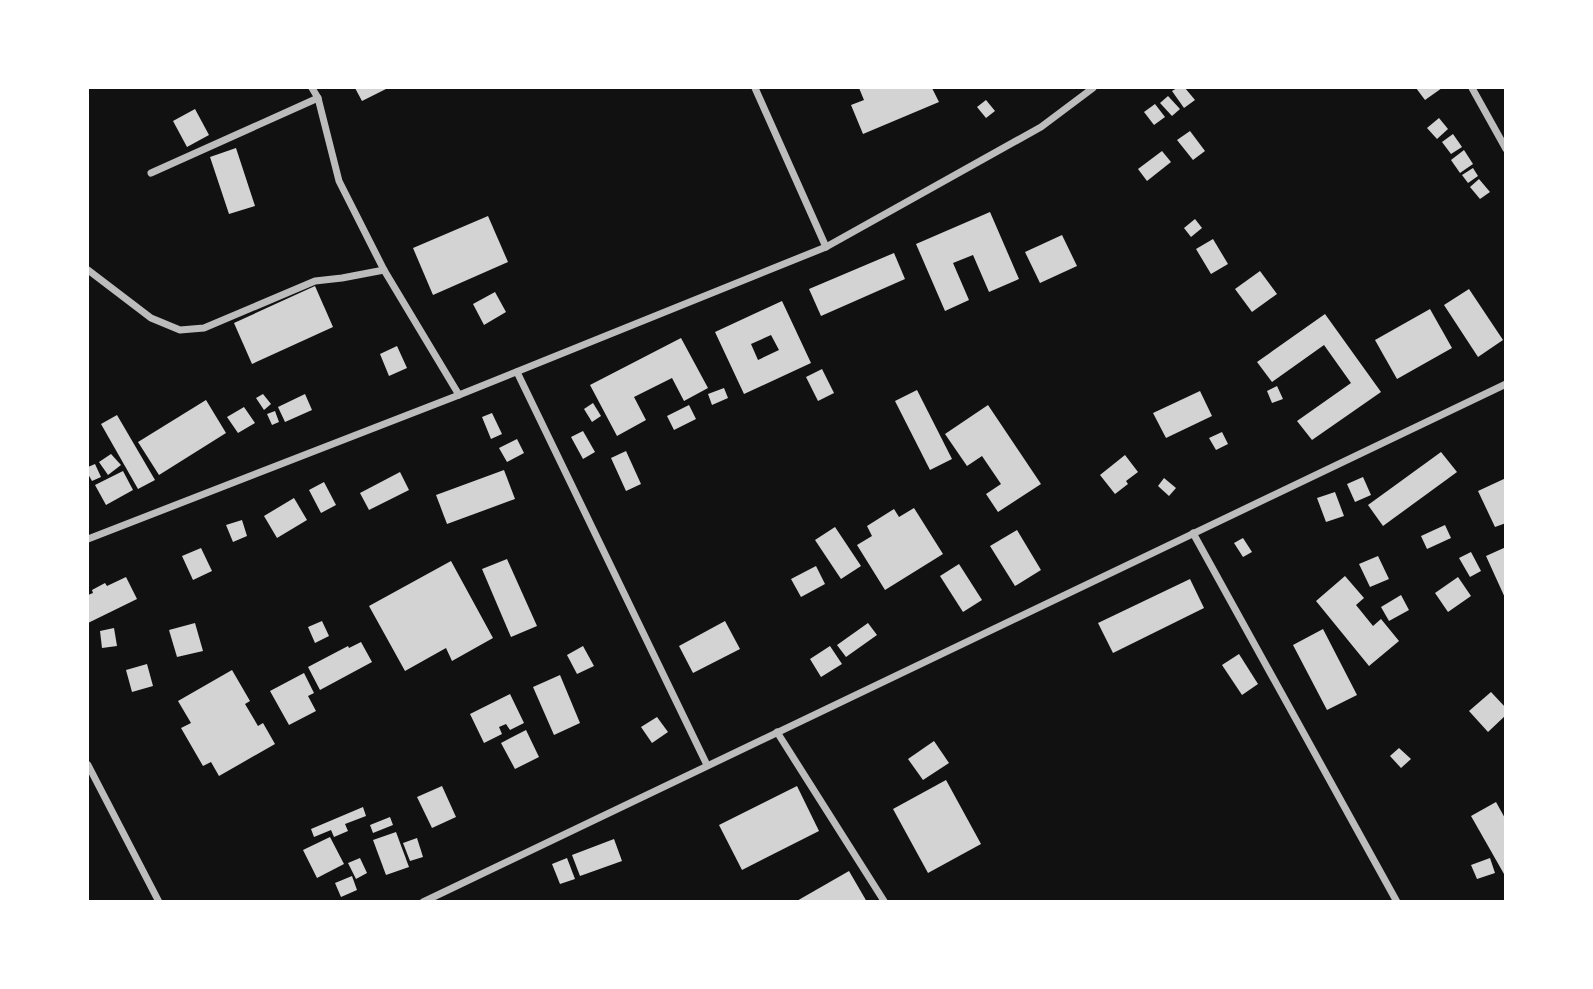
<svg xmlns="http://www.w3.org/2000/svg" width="1593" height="989" font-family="'Open Sans',sans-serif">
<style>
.building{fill:#d3d3d3;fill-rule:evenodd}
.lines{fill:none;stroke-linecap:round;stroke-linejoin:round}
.minor{stroke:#bcbcbc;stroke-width:7}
</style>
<rect width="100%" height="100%" fill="#111"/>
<g class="building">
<polygon points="355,88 388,88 362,101"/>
<polygon points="859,88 932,88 939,102 863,134 851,105 864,100"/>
<polygon points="1177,88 1185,88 1195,100 1184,108 1172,91"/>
<polygon points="1416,88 1442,88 1425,100"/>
<polygon points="1168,96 1180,109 1172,116 1160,103"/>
<polygon points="986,100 995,111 986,118 977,107"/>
<polygon points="1155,104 1165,117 1154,125 1144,112"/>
<polygon points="195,109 209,135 187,147 173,121"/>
<polygon points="1439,118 1448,129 1437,139 1427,128"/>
<polygon points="1190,131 1205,151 1193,160 1177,140"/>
<polygon points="1453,134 1462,147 1451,154 1442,142"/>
<polygon points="236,148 255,206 229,214 210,157"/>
<polygon points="1464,150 1473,164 1460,173 1451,160"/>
<polygon points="1162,151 1171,162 1147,181 1138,169"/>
<polygon points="1473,168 1478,176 1468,183 1462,175"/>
<polygon points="1479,179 1490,192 1480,199 1470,187"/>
<polygon points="990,212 1019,279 989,292 973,255 953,263 969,300 945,311 916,244"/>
<polygon points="488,216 508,262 433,295 413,248"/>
<polygon points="1195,219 1202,228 1191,237 1184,228"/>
<polygon points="1062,235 1077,266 1040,283 1025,252"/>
<polygon points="1213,239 1228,264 1211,274 1196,249"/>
<polygon points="894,253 905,279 821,316 809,289"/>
<polygon points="1260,271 1277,294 1252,312 1235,289"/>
<polygon points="315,286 333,327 252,364 234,323"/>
<polygon points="1469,289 1503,340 1478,357 1444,305"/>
<polygon points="495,292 506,312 484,325 473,304"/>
<path d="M782,301L811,363L744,394L715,332ZM771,335L779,350L758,360L751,344Z"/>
<polygon points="1430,309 1452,348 1397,379 1375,340"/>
<polygon points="1325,314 1381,392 1312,440 1297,421 1351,383 1324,345 1272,382 1257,362"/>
<polygon points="681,338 708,388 684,401 672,378 634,397 646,420 617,436 590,385"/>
<polygon points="397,346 407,368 389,376 380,354"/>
<polygon points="822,369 834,393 818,401 806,377"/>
<polygon points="1277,386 1283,399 1272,403 1267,391"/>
<polygon points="724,388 728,398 712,405 708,394"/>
<polygon points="917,390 952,459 930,470 895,401"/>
<polygon points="1200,391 1212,416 1166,438 1153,413"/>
<polygon points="263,394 271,404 264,410 256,398"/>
<polygon points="305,394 312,410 285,422 278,407"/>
<polygon points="206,400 226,433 159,475 138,442"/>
<polygon points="593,403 601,416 592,422 584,409"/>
<polygon points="689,405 696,419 674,430 667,416"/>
<polygon points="988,405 1041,484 998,512 986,494 1001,484 982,456 967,466 945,434"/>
<polygon points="244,407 255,423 238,433 227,417"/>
<polygon points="275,411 279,422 272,425 267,414"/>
<polygon points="492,413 502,434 491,439 482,417"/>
<polygon points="117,415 155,480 138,489 101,424"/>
<polygon points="583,431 595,452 583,459 571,437"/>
<polygon points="1222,432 1228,444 1216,450 1209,438"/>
<polygon points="517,439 524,453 507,462 499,448"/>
<polygon points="626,451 641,484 626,491 611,458"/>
<polygon points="1441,452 1457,472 1383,526 1368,505"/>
<polygon points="111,454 121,465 108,475 99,462"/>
<polygon points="1125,455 1138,472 1126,481 1128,484 1115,494 1100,475"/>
<polygon points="95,464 101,477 92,481 88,474 88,467"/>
<polygon points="504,470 515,499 447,524 436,495"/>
<polygon points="123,471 133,490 106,505 95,485"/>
<polygon points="400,472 409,490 369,510 360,493"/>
<polygon points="1363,477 1371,495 1355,502 1347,484"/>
<polygon points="1164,478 1176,488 1169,496 1158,486"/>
<polygon points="1506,478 1506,523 1495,527 1478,491"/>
<polygon points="324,482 336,505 321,513 309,490"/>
<polygon points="1335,492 1344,516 1326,522 1317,498"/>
<polygon points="294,498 307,520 277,538 264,516"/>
<polygon points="914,508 943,554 885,590 857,545 872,536 867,526 894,509 899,517"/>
<polygon points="242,520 247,536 233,542 226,525"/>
<polygon points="1445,525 1451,538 1427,549 1421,536"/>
<polygon points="835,527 861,566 841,579 815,540"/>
<polygon points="1017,530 1041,570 1015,586 990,546"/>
<polygon points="1243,538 1252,552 1243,557 1234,543"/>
<polygon points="1506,547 1506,600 1486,556"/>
<polygon points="201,548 212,571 193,580 182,556"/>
<polygon points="1471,552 1481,571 1470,577 1459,558"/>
<polygon points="1378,556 1389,579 1370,587 1359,564"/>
<polygon points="507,559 537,626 511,637 482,569"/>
<polygon points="451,561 493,638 452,661 446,648 405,671 369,606"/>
<polygon points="959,564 982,600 963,612 940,576"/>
<polygon points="816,566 825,584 801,597 791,579"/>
<polygon points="1345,576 1364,598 1356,605 1373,626 1381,619 1399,641 1369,666 1316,601"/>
<polygon points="126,577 137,599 88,623 88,595 93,593 92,590 105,583 107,586"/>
<polygon points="1458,577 1471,596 1448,612 1435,593"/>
<polygon points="1190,579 1204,608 1113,653 1098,623"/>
<polygon points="1401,595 1409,610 1389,621 1381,607"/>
<polygon points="322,621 329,636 315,643 308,627"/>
<polygon points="725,621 740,649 693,673 679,646"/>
<polygon points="195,623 203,651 177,657 169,630"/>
<polygon points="868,623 877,635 846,657 837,645"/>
<polygon points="114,628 117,646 102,648 100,631"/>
<polygon points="1323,629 1357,695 1327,710 1293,645"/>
<polygon points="361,642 372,662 320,690 308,667 348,646 349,648"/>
<polygon points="583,646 594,666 577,674 567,655"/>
<polygon points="830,646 842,664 821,677 810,659"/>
<polygon points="1239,654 1258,684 1242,695 1222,665"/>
<polygon points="147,664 153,686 132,692 126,670"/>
<polygon points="232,670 250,701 245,704 258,726 263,723 275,744 219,776 211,762 203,766 181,728 191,723 178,701"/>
<polygon points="304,673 314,693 308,696 316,711 289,725 270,691"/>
<polygon points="560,675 580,723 554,735 533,687"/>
<polygon points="1491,692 1506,708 1506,715 1488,732 1469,711"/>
<polygon points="510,694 524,723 510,730 506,724 499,727 502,734 484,743 470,714"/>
<polygon points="657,717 668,732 652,743 641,727"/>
<polygon points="526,730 539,757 515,769 501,743"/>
<polygon points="934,741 949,763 923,780 908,759"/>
<polygon points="1399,748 1411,759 1401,768 1390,756"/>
<polygon points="946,780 981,844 928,873 893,809"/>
<polygon points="442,786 456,817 432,828 417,797"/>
<polygon points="797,786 819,831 742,870 719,825"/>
<polygon points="1496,802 1506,820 1506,873 1504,874 1471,816"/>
<polygon points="363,807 366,816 345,824 348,831 334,837 331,830 314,837 311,829"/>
<polygon points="390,817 393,825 373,833 370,825"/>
<polygon points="396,832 409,867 386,875 373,840"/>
<polygon points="330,837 344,864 317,878 303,850"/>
<polygon points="417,838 423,857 410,861 403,843"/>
<polygon points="614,839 622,861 580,876 572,855"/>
<polygon points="360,858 367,873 356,879 348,863"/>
<polygon points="567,858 575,879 560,884 552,864"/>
<polygon points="1490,858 1495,873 1477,879 1471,865"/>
<polygon points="849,871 867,902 795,902"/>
<polygon points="352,876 357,890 341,897 335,883"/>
</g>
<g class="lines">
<g class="minor">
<polyline points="312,88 318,98 339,181 384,270 459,395"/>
<polyline points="755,88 826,247"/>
<polyline points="1472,88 1506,149"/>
<polyline points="151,173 318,98"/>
<polyline points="88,270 151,318 180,330 204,328 315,281 342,278 384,270"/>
<polyline points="517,372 707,765"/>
<polyline points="1193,533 1397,902"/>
<polyline points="88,539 459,395 826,247 1041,127 1093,88"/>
<polyline points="777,732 884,901"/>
<polyline points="88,765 159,902"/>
<polyline points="423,902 1506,384"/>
</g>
</g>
<rect width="1593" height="989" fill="none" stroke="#ffffff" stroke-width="178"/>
</svg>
